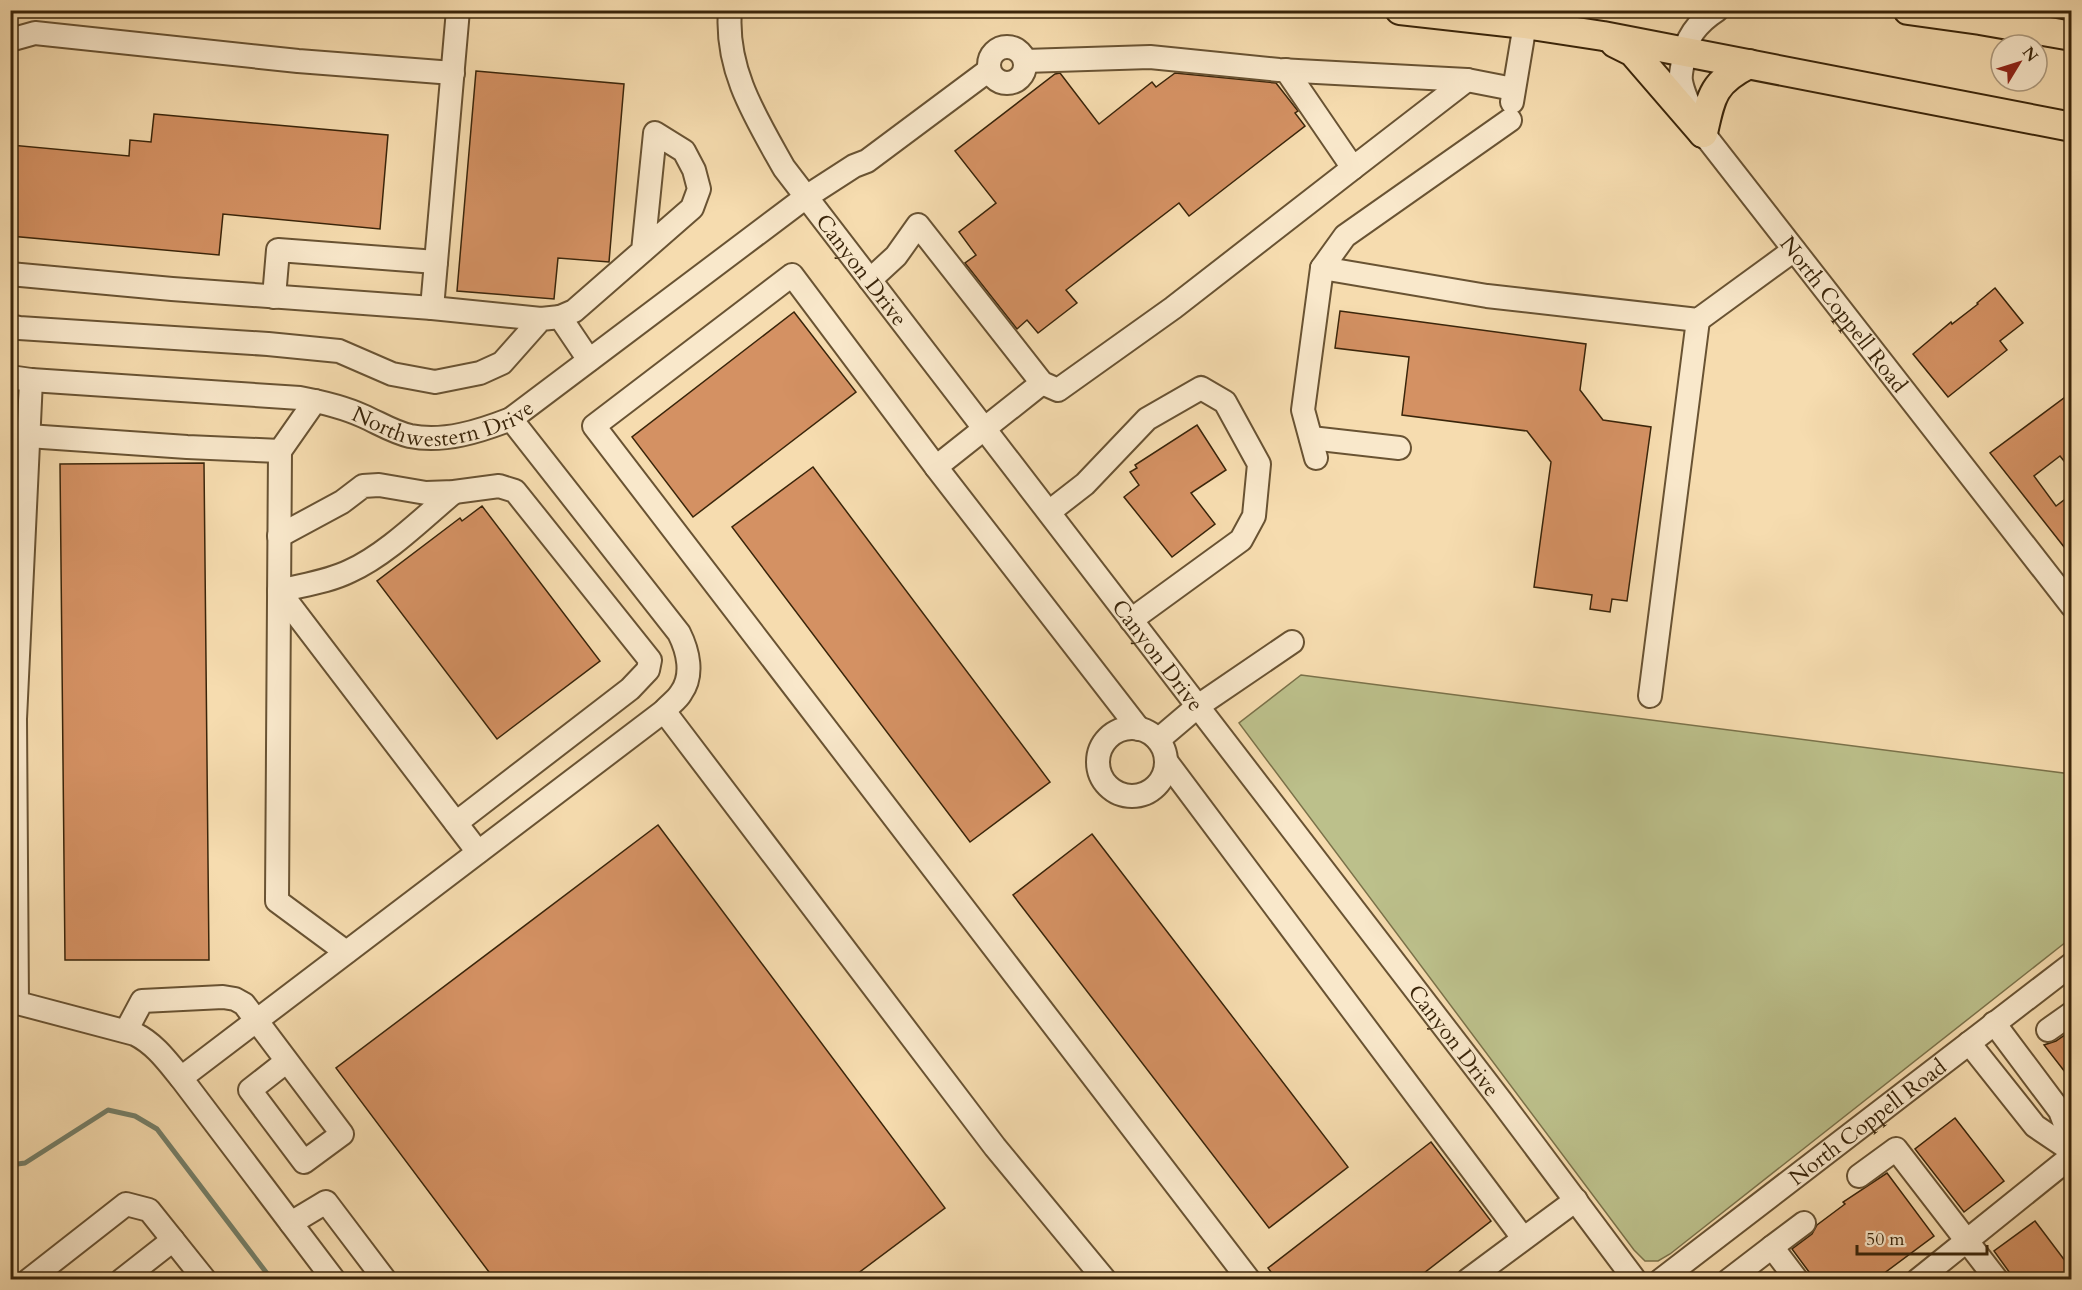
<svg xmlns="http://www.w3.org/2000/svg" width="2082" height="1290" font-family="Cardo,serif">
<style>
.green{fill:#bcc08b;stroke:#7b724a;stroke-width:1.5}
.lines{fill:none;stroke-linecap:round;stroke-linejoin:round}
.stream{stroke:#75806a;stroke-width:5}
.building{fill:#d49163;stroke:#3a250a;stroke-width:1.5}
.minor-casing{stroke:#695333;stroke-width:26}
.major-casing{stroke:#3a250a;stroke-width:32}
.minor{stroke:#f9e8cb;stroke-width:22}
.major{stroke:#f6dcaf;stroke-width:28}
.labels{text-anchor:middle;stroke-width:4.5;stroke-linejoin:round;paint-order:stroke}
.street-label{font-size:22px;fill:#3a250a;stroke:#f9e8cb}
</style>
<rect width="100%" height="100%" fill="#f6dcaf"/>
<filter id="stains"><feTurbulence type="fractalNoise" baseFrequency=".00333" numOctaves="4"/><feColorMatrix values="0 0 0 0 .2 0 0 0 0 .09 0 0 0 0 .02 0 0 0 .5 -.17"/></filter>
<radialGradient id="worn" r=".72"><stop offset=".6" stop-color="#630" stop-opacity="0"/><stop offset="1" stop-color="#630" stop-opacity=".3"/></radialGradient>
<polygon class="green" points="1301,675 2071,774 2071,938 1670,1254 1658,1261 1645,1261 1634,1250 1239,723"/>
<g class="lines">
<polyline class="stream" points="10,1165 25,1163 108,1110 135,1116 157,1129 272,1280"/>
</g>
<g class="building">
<polygon points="476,71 624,84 609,262 558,258 554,299 457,291"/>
<polygon points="1060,73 1099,124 1152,82 1156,87 1175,73 1276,83 1298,111 1295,113 1305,126 1189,216 1179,203 1066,290 1077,303 1038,333 1027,320 1017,329 965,263 976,255 959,232 996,203 955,151 1055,74"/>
<polygon points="154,114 388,135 380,229 223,214 219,255 10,236 11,145 129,156 130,140 151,142"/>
<polygon points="1995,288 2023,323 2000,341 2007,350 1948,397 1913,354 1951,322 1952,324 1978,304 1977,303"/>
<polygon points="1340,311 1586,344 1580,390 1603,420 1651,427 1627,601 1612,599 1610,612 1590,609 1592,595 1534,587 1551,462 1527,431 1402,415 1409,357 1335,348"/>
<polygon points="794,312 856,392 693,517 632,437"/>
<polygon points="2072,392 2072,471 2060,456 2034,476 2056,506 2072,494 2072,557 1990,453"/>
<polygon points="1197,425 1226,470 1191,493 1215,524 1172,557 1124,497 1139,485 1130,472 1137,468 1135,465"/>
<polygon points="204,463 209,960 65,960 60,464"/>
<polygon points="813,467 1050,782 970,842 732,527"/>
<polygon points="482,506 600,661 497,739 377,581 460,518 462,521"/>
<polygon points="658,825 945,1208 849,1280 495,1280 336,1068"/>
<polygon points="1092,834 1348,1167 1269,1228 1013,895"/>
<polygon points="2072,1030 2072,1081 2044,1045 2056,1041"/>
<polygon points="1955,1118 2004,1181 1964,1212 1915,1149"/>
<polygon points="1431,1142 1491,1221 1415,1280 1277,1280 1268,1268"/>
<polygon points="1887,1173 1934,1236 1875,1280 1815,1280 1792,1249 1812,1234 1817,1225 1845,1204 1843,1202"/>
<polygon points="2035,1221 2072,1270 2072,1280 2015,1280 1994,1251"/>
</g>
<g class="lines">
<g class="minor-casing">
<g id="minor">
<path id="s1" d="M730,10C725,70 756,118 784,168L1501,1101L1635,1280"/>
<path id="s2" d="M1717,10C1697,23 1685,38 1683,62C1682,68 1680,75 1681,81C1684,99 1695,116 1703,133L2072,606"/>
<polyline points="10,40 35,33 298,61 453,73"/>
<circle cx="1007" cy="65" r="18"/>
<polyline points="1025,61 1150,57 1279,70 1467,80 1513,89"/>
<polyline points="1286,70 1353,168 1467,80"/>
<polyline points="1512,102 1525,24"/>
<polyline points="1322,268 1345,236 1510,120"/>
<polyline points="10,274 172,289 432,308 458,10"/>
<polyline points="870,280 896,256 918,225 1042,383 1058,390 1173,308 1353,168"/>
<polyline points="274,297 278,250 436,262"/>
<polyline points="432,308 541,319"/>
<polyline points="560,317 574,311 692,208 699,189 694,170 684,151 655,133 643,251"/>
<polyline points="10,326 19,328 268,344 339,351 392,374 435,382 480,373 502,363 541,319 560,317 589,360"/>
<path id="s3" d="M10,377L31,380L300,398C322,402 343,407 363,416C379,423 393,432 410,436C444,443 480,431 511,419L806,197L854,166L867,161L989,70"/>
<polyline points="1042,383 936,467 792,275 594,426 1249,1280"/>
<polyline points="315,401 280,451 277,901 346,952"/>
<polyline points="28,436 187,447 280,451"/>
<polyline points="1311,438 1399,448"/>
<polyline points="1316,458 1303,410 1322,268 1487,296 1698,320 1794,250"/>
<polyline points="936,467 1139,729"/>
<path d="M454,492C423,518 386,555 350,571C328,582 302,585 279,591L478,852"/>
<polyline points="1049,512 1085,484 1147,419 1201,388 1225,402 1259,464 1254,516 1241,540 1131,620"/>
<polyline points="279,536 342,502 363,486 379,485 426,493 454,492 499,486 515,491 650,660 648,670 630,689 456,823"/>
<polyline points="1650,696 1698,320"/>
<polyline points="664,711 995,1147 1105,1280"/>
<polyline points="10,719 15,719 31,380"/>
<polyline points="15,719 17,1003"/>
<circle cx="1132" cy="762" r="34"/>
<polyline points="1158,740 1198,706 1292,642"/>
<polyline points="1166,761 1523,1238"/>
<path d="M10,1001L135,1034C155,1044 167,1061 181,1078"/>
<polyline points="1994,1023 2060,1111 2072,1143"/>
<polyline points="2048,1030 2072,1013"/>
<polyline points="126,1031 142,1001 223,997 235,999 244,1004 342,1134 304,1162 250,1090 287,1061"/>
<polyline points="1969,1043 2035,1126 2072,1151"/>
<polyline points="1859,1176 1896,1149 1997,1280"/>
<polyline points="291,1223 326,1202 385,1280"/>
<polyline points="1772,1247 1804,1223"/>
<polyline points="29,1280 126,1204 149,1210 205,1280"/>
<polyline points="122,1280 173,1240"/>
<path d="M334,1280L181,1078L664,711C669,705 677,700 681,693C694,675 688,651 679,633L511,419"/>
<polyline points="1468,1280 1576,1200"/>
<path id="s4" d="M1661,1280L2072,964"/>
<polyline points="1729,1280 1772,1247 1797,1280"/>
<polyline points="1918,1280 2072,1156"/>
</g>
</g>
<g class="major-casing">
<g id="major">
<polyline points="1400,10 1525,24 1603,36 2072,127"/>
<polyline points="1908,10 1980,20 2072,36"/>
<polyline points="1615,43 1633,52 1703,133"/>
<path d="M1703,133C1711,96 1713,82 1749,64"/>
</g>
</g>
<use href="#minor" class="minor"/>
<use href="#major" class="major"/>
</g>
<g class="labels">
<g class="street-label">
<text dy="8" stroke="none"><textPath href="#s1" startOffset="298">Canyon Drive</textPath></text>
<text dy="8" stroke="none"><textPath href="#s2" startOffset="370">North Coppell Road</textPath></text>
<text dy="8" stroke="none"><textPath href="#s3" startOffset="441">Northwestern Drive</textPath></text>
<text dy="8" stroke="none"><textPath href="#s1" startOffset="784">Canyon Drive</textPath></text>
<text dy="8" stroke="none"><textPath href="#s1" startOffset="1270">Canyon Drive</textPath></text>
<text dy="8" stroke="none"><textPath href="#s4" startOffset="260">North Coppell Road</textPath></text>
</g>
</g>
<rect width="2082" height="1290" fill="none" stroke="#f6dcaf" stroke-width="36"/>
<rect x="12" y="12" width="2058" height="1266" fill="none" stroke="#3a250a" stroke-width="3"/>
<rect x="18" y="18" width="2046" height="1254" fill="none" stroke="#3a250a" stroke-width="1.5"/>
<g transform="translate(2019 63) rotate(52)"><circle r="28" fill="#f9e8cb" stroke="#ad9a7e" stroke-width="1.5"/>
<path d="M0-4.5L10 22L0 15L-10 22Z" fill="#8f2418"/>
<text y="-9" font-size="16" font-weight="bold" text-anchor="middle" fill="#3a250a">N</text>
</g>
<path d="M1857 1245v9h130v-9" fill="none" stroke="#3a250a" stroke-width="3"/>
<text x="1866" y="1245" font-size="18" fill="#3a250a" stroke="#f9e8cb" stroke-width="4.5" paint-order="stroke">50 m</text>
<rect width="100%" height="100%" filter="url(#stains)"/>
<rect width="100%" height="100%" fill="url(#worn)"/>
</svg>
